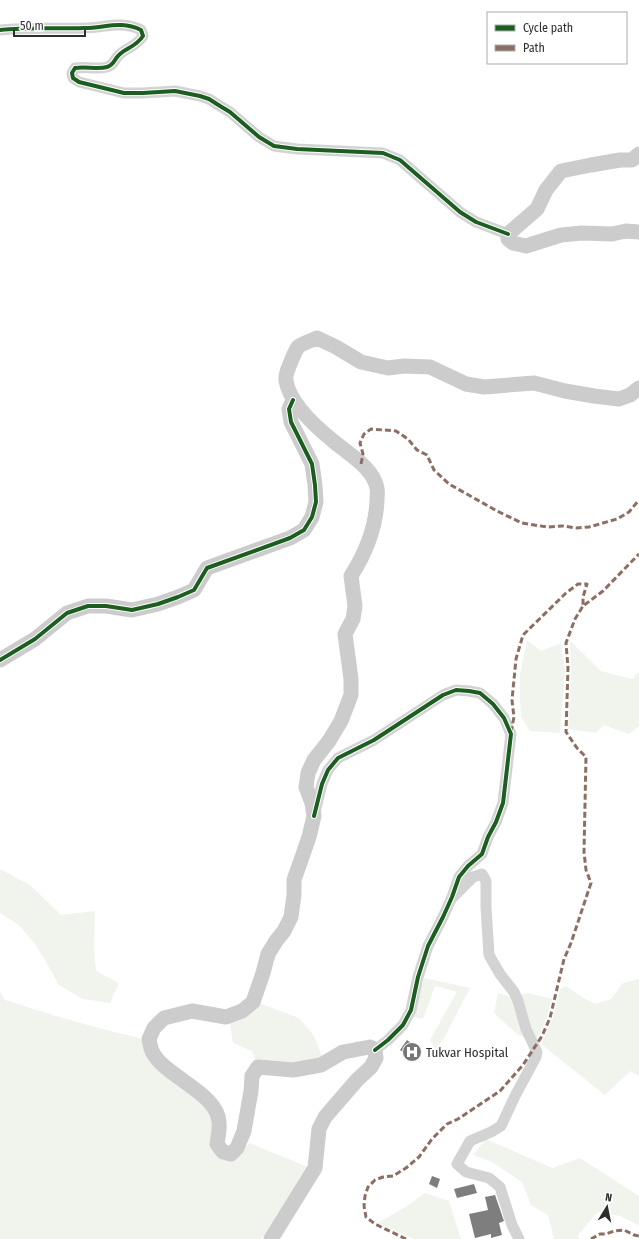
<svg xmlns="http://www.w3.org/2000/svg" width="639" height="1239" font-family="'Fira Sans Condensed',sans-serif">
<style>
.green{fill:#f0f4ec}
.building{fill:#7e7e7e}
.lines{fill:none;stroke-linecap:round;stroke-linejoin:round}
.street{stroke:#d3d3d3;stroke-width:11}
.secondary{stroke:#ccc;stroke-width:15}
.quiet{stroke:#8d6e63;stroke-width:3;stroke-dasharray:6 3;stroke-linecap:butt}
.cycleway-casing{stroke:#fff;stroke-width:6}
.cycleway{stroke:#1b5e20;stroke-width:4}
.labels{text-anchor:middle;stroke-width:4;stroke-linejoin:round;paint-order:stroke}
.poi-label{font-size:13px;fill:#2e2e2e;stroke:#fff;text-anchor:start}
</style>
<rect width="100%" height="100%" fill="#fff"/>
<g class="green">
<polygon points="527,640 541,651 561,643 565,669 560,733 530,731 521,717 520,697 520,674"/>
<polygon points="570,641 601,671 632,679 639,672 639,726 629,734 604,725 596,733 568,729 571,668"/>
<polygon points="0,869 30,885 61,915 95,911 94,948 96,971 119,983 110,1003 83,999 59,985 36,945 19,925 0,913"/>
<polygon points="424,978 470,988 443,1040 435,1049 430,1040 457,992 435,986 423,1019 414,1017"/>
<polygon points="639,979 639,1076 630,1071 605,1095 541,1044 553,1018 560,989 566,986 582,997 595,1004 611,999 623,983"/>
<path d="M0,992L5,1000C49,1014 94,1028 140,1038L148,1052L213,1114L216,1144L240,1154L249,1143L308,1167L276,1223L261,1239H0Z"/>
<polygon points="498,993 513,998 526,1037 518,1035 494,1013"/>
<path d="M529,993L552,999C548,1014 545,1029 535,1042L520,995Z"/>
<path d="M259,1003L299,1018L314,1036L323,1059L296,1066L257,1065L252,1051L233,1043L230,1022C247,1018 248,1015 259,1003Z"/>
<polygon points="486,1139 552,1168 580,1158 639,1196 639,1225 620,1216 598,1212 578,1235 579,1239 554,1239 548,1215 531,1205 522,1182 492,1162 473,1155"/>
<polygon points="425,1193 449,1201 461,1239 414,1239 378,1223 407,1206"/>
</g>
<g class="building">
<polygon points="407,1040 422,1051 415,1061 400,1050"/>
<polygon points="432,1176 440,1179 437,1188 429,1184"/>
<polygon points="474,1184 477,1193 457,1198 454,1189"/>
<polygon points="495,1195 504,1221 499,1223 502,1235 491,1238 491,1234 475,1238 469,1214 488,1210 485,1197"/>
</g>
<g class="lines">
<g class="street">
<path d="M0,30C28,27 56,29 84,28C105,28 121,20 141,30L143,36C135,48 126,47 118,56C114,60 114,65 107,67C97,70 86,66 75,68L72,73L73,78L79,82L124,93H143L175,91L200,96L209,99L220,106L230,112L259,137L274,146L297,149L383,153L400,160L460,212L476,222L508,234"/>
<polyline points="315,812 322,784 328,770 338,758 374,740 443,695 456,690 469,691 480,693 493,704 504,718 511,734 503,803 496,822 488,837 482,854 468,866 459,877 452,897 443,917 428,946 418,977 411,1010 403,1025 388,1040 375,1050"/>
<polyline points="453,897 473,877 482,874 486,881 486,907 489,955 500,974 514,992 518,1001 526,1029 537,1052 536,1057 515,1096 501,1126 491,1132 470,1141 457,1164 466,1172 489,1178 500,1187 512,1225 519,1239"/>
</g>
<g class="secondary">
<polyline points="639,154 632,160 620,160 591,165 561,171 546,190 537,209 508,234 508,239 513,243 526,246 561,235 582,233 612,234 626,231 639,232"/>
<polyline points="0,660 35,639 67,613 88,606 106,606 132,610 158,604 178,597 194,590 207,568 290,538 304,530 312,517 316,502 315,485 312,464 291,422 289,409 293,400"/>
<path d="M271,1239L315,1168L319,1129L325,1117L357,1080L371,1067L376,1058L375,1050L370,1047L343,1052L321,1065L293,1070L258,1067L252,1076L251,1091L244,1131L237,1148L231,1154L223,1152L217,1144C218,1137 220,1129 219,1122C218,1093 163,1076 152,1051C150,1047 150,1043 149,1039L154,1028L164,1018L192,1011L226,1017L242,1011L253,1002L263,973L268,954L276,941L284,931L291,917L294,895V880L309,837L314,816L312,803L306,787L308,773L314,760L329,741L341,721L351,695V679L345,634L353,619L355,606L351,576C365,554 376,527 377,500C377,496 378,491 377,488C373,467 347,453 332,440C316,427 290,403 286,381C285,375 288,369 290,364C292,359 295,351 298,347C301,344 313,340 317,338L336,347L361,362L388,368L404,366L430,367L466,384L484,387L534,383L565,391L594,396L619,399L630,395L639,388"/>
</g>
<g class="quiet">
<polyline points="361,464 363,454 360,443 364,434 371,429 396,431 408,439 417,450 427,455 434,470 449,484 497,511 522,523 547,527 563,526 577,528 589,527 617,519 629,512 639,500"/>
<polyline points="511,732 514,717 512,700 516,659 523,635 566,593 578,584 587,584 583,597 583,606 603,591 639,554"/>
<polyline points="406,1239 375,1224 366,1217 364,1206 365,1196 368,1187 375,1180 383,1177 393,1176 406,1168 419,1157 432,1139 447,1124 458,1119 500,1091 523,1065 542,1036 550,1018 564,959 571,943 591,883 586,870 584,852 586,757 577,748 566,732 568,668 566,643 575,619 583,606"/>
<polyline points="591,1239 600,1234 606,1234 614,1231 624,1230 634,1235 639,1236"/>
</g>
<g class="cycleway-casing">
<g id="cycleway">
<path d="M0,30C28,27 56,29 84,28C105,28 121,20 141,30L143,36C135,48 126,47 118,56C114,60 114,65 107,67C97,70 86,66 75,68L72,73L73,78L79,82L124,93H143L175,91L200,96L209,99L220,106L230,112L259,137L274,146L297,149L383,153L400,160L460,212L476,222L508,234"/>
<polyline points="0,660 35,639 67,613 88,606 106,606 132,610 158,604 178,597 194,590 207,568 290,538 304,530 312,517 316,502 315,485 312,464 291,422 289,409 293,400"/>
<polyline points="314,816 322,784 328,770 338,758 374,740 443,695 456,690 469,691 480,693 493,704 504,718 511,734 503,803 496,822 488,837 482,854 468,866 459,877 452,897 443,917 428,946 418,977 411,1010 403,1025 388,1040 375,1050"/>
</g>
</g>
<use href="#cycleway" class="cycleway"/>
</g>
<defs>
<g id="hospital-disc" transform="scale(1)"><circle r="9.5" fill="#777" stroke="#fff"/><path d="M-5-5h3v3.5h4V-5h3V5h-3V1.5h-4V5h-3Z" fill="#fff"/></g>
</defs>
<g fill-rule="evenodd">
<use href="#hospital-disc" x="412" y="1052"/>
</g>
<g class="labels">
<g class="poi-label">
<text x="426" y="1057">Tukvar Hospital</text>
</g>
</g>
<rect x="487" y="12" width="140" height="52" fill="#ffffff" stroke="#ababab"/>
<rect x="495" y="25" width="20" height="6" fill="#1b5e20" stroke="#ababab"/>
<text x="523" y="32" font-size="12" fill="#2e2e2e">Cycle path</text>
<rect x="495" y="45" width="20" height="6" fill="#8d6e63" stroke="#ababab"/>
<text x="523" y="52" font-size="12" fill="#2e2e2e">Path</text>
<g transform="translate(607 1207) rotate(10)" stroke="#ffffff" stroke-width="3" paint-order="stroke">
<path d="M0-3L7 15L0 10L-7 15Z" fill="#2e2e2e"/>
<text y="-6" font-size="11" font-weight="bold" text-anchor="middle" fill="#2e2e2e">N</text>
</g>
<path d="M14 30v6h71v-6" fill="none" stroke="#2e2e2e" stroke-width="2"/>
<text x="20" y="30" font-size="12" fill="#2e2e2e" stroke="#ffffff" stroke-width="3" paint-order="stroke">50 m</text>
</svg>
